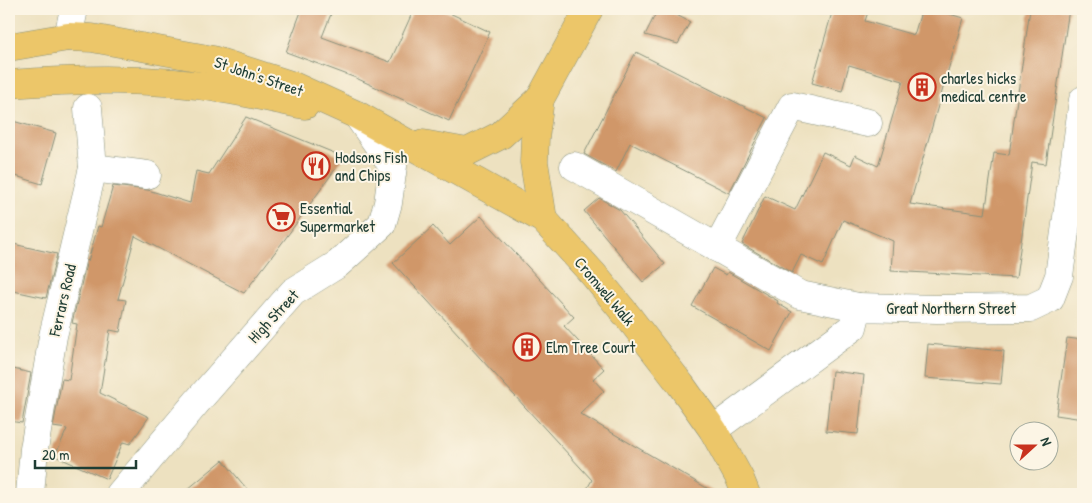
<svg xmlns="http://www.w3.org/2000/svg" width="1092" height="503" font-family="'Patrick Hand',sans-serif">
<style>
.building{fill:#d09769}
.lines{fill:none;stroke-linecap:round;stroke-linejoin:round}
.minor-casing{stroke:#868f7a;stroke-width:29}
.major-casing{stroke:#868f7a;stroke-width:29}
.minor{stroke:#fff;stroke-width:28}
.major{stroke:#ecc669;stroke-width:28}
.labels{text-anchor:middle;stroke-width:4;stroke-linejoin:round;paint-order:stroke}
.street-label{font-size:16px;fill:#1f3d34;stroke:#fcf5e5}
.poi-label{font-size:16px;fill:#1f3d34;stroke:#fcf5e5;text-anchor:start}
</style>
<rect width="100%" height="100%" fill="#fcf5e5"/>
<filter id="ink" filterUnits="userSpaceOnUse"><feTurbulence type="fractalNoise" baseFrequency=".02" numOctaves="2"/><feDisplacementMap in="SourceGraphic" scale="10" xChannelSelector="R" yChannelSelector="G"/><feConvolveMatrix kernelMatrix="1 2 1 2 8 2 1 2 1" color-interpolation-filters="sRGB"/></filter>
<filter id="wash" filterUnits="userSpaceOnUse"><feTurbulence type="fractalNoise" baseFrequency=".0096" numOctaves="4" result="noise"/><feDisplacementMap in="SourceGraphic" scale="20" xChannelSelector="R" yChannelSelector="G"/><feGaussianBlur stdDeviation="1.12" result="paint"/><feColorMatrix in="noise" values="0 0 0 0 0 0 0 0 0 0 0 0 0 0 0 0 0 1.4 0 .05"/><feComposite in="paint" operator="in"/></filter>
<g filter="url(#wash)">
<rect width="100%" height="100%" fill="#ede1c0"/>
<g id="blocks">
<g class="building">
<polygon points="302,9 333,9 322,37 390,62 414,9 441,9 490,32 449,121 356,78 286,52"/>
<polygon points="658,9 665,9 690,22 678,44 645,35"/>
<polygon points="833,9 869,9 865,21 914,35 922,9 933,9 963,18 910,204 985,214 994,153 1009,155 1030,9 1069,9 1046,164 1032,162 1016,278 891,271 893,241 843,220 823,265 801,255 792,273 742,244 765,196 795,210 823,152 851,165 855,155 878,166 903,81 849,65 842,91 812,83"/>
<polygon points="636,52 767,118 729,193 630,143 616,172 584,154"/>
<polygon points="246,117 344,157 285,239 244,293 135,236 118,299 126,300 120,332 110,330 100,393 149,417 130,444 123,442 107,479 55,456 67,429 53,427 62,379 69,380 77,324 72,323 87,260 88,261 98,226 101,227 113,186 148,190 190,203 196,171 209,174"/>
<polygon points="9,120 56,133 42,184 9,174"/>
<polygon points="599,198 620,210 665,264 643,282 584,211"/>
<polygon points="481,216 574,317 564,326 604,369 593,379 604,391 580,414 717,494 584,494 592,480 393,263 433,226 450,245"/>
<polygon points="9,243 57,254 46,298 9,290"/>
<polygon points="713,268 726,275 728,272 778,301 777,303 792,312 771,351 692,306"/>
<polygon points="1067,338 1083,340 1083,419 1056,415"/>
<polygon points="928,344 1004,351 1001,384 925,378"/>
<polygon points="9,368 31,373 22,423 9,421"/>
<polygon points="832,371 864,375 858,434 826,431"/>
<polygon points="223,460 251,494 182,494"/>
</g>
</g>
</g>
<g filter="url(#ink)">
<use href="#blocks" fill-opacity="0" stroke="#868f7a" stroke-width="1"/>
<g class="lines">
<g class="minor-casing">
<g id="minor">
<polyline points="68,37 74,9"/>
<polyline points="574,166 800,295 858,307"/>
<polyline points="93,168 147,175"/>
<polyline points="717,248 792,106 868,123"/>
<polyline points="713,430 853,327 858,307 937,309 1031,308 1050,299 1059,276 1083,100"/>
<polyline points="30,494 34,449 53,336 93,168 88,108"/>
<polyline points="120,494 196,403 293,292 338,264 382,224 388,203 393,166 357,115"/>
</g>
</g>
<g class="major-casing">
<g id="major">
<polyline points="9,47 68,37 92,38 213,60 291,85 357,115 543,219 593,274 630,319 681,385 713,430 740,479 746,494"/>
<path d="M9,84C79,79 152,77 223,89C250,93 278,100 305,105"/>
<polyline points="423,144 467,152 501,135 540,99"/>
<polyline points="543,219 534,162 535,138 540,99 589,9"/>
</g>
</g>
<use href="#minor" class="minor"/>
<use href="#major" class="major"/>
</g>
</g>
<defs>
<g id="building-ring" transform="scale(1.4375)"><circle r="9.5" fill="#fcf5e5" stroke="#c8321e" stroke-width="1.5"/><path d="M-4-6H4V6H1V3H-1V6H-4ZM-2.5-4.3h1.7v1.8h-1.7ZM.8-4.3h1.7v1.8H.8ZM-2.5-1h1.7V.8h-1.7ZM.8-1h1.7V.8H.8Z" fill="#c8321e"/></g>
<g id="restaurant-ring" transform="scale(1.4375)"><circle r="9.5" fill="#fcf5e5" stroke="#c8321e" stroke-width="1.5"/><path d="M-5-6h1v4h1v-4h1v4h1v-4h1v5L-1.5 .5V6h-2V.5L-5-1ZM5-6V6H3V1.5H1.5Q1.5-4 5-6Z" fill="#c8321e"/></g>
<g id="supermarket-ring" transform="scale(1.4375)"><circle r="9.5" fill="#fcf5e5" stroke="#c8321e" stroke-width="1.5"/><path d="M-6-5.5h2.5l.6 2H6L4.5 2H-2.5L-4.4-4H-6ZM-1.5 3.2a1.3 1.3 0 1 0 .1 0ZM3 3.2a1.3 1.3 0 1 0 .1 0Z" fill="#c8321e"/></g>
</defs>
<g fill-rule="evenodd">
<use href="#building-ring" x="922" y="87"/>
<use href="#restaurant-ring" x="316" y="166"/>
<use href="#supermarket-ring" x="281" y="217"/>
<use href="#building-ring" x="527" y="347"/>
</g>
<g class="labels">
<g class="street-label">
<text transform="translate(259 76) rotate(19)" y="6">St John's Street</text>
<text transform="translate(605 291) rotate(50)" y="6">Cromwell Walk</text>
<text transform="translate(62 300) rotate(-77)" y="6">Ferrars Road</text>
<text x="951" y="314">Great Northern Street</text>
<text transform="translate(273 316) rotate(-47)" y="6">High Street</text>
</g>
<g class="poi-label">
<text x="941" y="84">charles hicks<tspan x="941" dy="18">medical centre</tspan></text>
<text x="335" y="163">Hodsons Fish<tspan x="335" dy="18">and Chips</tspan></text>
<text x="300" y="214">Essential<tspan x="300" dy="18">Supermarket</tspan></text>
<text x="546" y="353">Elm Tree Court</text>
</g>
</g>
<rect width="1092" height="503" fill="none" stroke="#fcf5e5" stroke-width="30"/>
<g transform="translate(1034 446) rotate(69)"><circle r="24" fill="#fcf5e5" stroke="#a4ab9e"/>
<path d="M0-4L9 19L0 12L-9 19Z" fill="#c8321e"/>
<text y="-8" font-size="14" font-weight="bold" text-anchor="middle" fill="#1f3d34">N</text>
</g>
<path d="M35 460v8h101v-8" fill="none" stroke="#1f3d34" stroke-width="2.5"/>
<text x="42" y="460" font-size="15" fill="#1f3d34" stroke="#fcf5e5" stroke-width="4" paint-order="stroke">20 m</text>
</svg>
